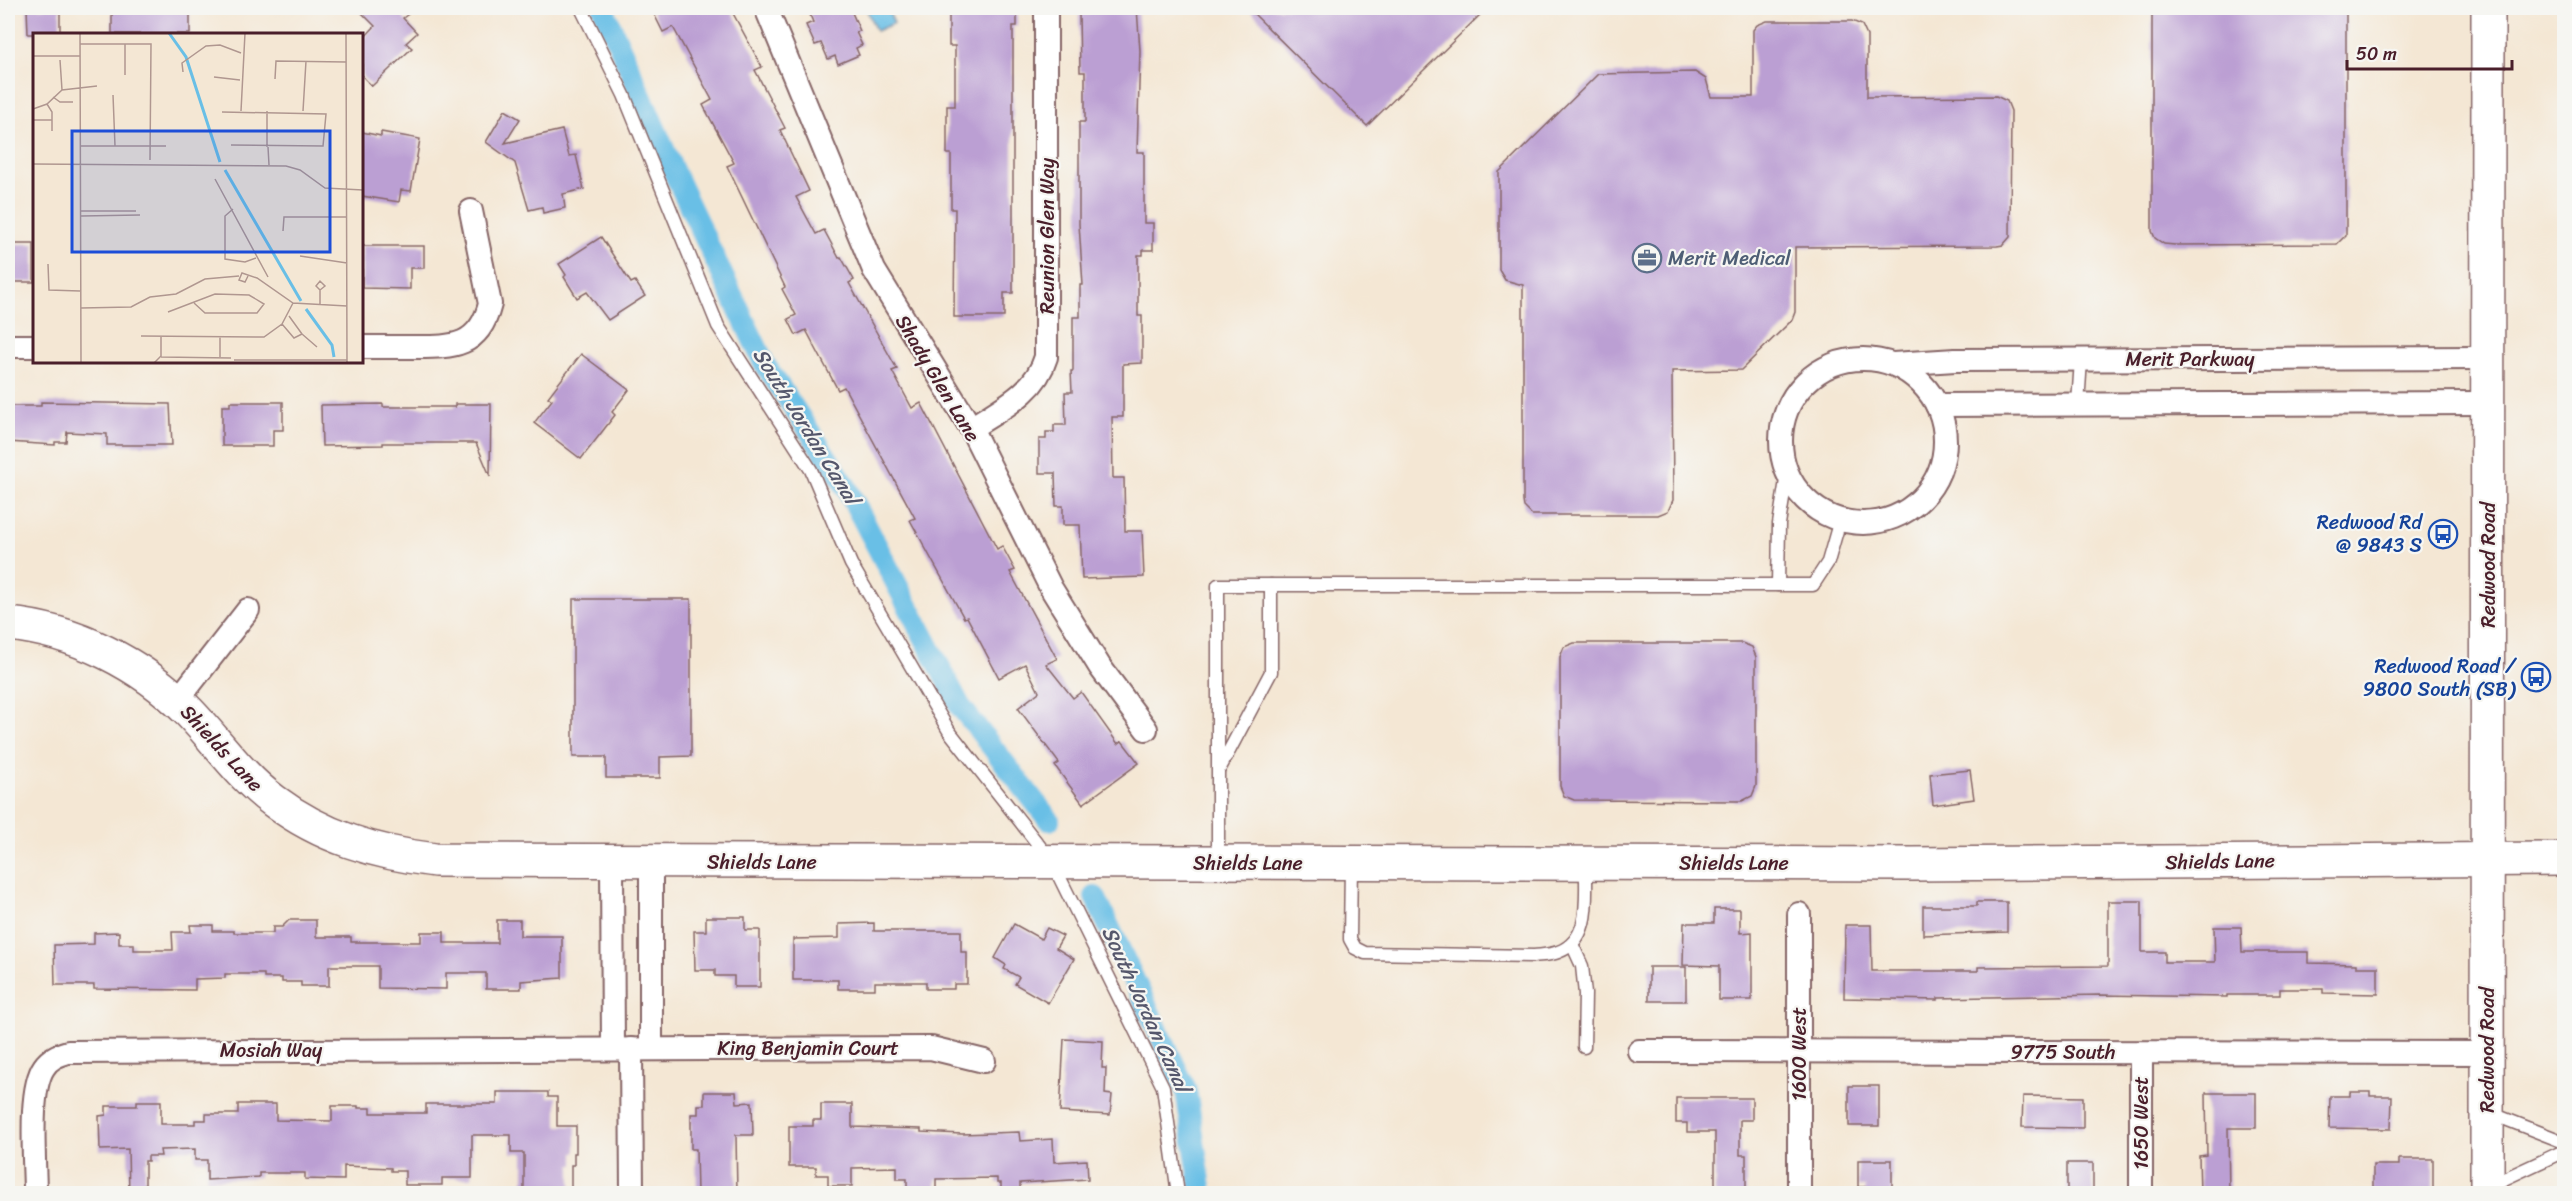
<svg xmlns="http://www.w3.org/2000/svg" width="2572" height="1201" font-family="Sriracha,sans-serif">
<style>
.water{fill:#69bfe6;stroke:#5a6f88;stroke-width:1.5}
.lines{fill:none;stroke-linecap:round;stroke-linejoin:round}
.canal{stroke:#69bfe6;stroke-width:22}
.building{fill:#bb9fd3}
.lane-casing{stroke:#866566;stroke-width:15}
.street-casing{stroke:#866566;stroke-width:26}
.secondary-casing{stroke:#866566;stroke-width:36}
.primary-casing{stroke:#866566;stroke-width:36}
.lane{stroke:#fff;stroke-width:12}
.street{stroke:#fff;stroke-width:22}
.secondary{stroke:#fff;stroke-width:33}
.primary{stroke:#fff;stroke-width:33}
.labels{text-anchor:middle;stroke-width:4.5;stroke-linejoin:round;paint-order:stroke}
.street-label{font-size:20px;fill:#4a1f2b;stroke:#f6f6f2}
.service-label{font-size:20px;fill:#4e5e75;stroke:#f6f6f2;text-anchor:start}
.transit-label{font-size:20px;fill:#164399;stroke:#f6f6f2;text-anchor:end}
.water-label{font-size:21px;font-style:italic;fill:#55576c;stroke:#f6f6f2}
.inset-river{fill:none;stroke:#69bfe6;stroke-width:3}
.inset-road{fill:none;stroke:#b09790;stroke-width:1.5}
.view{fill:#1d4ed8;fill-opacity:0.15;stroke:#1d4ed8;stroke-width:3}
.inset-edge{fill:none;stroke:#4a1f2b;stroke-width:3}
</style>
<rect width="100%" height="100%" fill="#f6f6f2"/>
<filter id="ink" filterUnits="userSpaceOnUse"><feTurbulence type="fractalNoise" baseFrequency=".0167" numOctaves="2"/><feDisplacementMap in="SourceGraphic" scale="12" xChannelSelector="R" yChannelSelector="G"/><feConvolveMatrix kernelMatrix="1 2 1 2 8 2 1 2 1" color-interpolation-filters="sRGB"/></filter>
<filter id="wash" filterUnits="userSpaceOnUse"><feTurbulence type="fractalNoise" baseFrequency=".008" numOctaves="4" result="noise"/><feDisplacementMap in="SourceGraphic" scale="24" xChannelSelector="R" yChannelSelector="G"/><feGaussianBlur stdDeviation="1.35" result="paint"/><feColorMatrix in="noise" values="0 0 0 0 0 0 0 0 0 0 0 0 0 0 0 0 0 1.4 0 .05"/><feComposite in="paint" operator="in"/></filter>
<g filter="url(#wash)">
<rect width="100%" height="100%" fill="#f4e7d4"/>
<polygon class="water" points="866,8 887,8 894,23 876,31"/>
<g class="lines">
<g class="canal">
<polyline points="603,8 676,177 765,365 844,483 960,706 1049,820"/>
<polyline points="1095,897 1186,1090 1202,1194"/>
</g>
</g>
<g id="blocks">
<g class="building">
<polygon points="27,8 60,8 60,34 28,34"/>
<polygon points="127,8 190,8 190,34 112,34 112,9"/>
<polygon points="357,8 416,8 403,18 417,33 406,43 412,48 372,86 362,76 362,40 375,26"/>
<polygon points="651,8 730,8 762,67 755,70 785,128 780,130 809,191 796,197 816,234 824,230 839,258 841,257 854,280 849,283 897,369 892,371 912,408 921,403 997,549 1002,546 1015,570 1010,572 1057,659 1046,664 1073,698 1081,692 1118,744 1122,741 1139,763 1083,804 1055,766 1059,763 1018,708 1039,692 1025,664 999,678 967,617 964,618 933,562 910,520 915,518 844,387 838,390 806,330 796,335 788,319 796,315 782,289 785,287 727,166 734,163 703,105 712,100 673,27 663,32"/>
<polygon points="807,8 850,8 860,31 856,32 862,45 856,48 859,55 838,64 835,56 828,59 821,43 815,45 806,25 813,22"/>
<polygon points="949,8 1017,8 1017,26 1013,26 1013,293 1004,293 1004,317 954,317 955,209 951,209 951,154 947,154 947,106 955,106 955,46 949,46"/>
<polygon points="1089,8 1137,8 1140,51 1137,152 1144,152 1144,223 1153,223 1153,250 1143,250 1143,255 1138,255 1138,316 1142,316 1142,363 1123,364 1123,417 1112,417 1113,478 1124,478 1125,531 1142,531 1144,577 1082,579 1080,525 1063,525 1063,506 1056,506 1055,473 1039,473 1039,439 1046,439 1046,432 1054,432 1054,425 1066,425 1065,392 1072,392 1071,371 1073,371 1073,317 1080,317 1080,285 1083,285 1079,224 1079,122 1085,122 1085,72 1080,72 1079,14 1090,14"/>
<polygon points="1248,8 1487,8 1367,126"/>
<polygon points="2152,8 2346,8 2346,235 2337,244 2175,245 2164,244 2155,238 2152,231"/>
<polygon points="1767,21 1852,21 1862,25 1867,36 1867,97 1996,96 2007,101 2011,111 2010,237 2003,245 1997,246 1795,247 1795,312 1792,320 1741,370 1672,371 1673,500 1668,511 1658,515 1532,515 1524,507 1523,501 1523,285 1505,280 1499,270 1499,172 1598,74 1695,72 1706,79 1711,97 1753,97 1753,30 1757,25"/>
<polygon points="505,110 520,119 505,143 562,130 569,156 576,155 584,189 563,194 565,208 543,213 542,207 529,210 515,163 486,142"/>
<polygon points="362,132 381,136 381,132 420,139 411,191 401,190 399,202 362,196"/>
<polygon points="601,237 631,283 635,281 645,296 608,320 587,292 577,298 564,277 566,275 559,264"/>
<rect x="12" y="244" width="22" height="38"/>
<polygon points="362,246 424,246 424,268 410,268 410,289 362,288"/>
<polygon points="581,354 629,390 612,412 615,415 581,459 534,423 552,400 548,397"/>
<polygon points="41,402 170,404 172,445 107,445 107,434 67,432 66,442 55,442 55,445 8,442 8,406 41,406"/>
<polygon points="230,402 283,402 283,430 273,430 273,446 222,446 222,406 230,406"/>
<polygon points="383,404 383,407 455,407 455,404 491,404 490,476 476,443 383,443 383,445 322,446 321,405"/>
<polygon points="573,599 691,599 691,756 660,757 660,778 606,778 606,757 573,757"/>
<polygon points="1574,643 1742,643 1752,647 1756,657 1756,786 1752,796 1742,801 1574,800 1564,796 1560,786 1560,657 1564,647"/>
<polygon points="1970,770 1974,799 1933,805 1930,774"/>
<polygon points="2108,901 2142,901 2142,952 2165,952 2165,962 2215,962 2214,927 2241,927 2242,952 2308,952 2308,963 2356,964 2356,967 2378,967 2378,994 2323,993 2323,989 2280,989 2280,995 2227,995 2227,997 2100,995 1938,998 1938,1000 1844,998 1845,925 1871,925 1872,971 1978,971 1978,967 2108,966"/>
<polygon points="1977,902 2007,902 2007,932 1923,935 1923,906 1977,906"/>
<polygon points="1714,909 1740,909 1740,933 1752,932 1752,1000 1719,1000 1719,966 1683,965 1684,923 1714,923"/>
<polygon points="706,917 745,917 745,930 760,930 760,987 734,987 734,976 715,976 715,970 695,970 694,931 706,931"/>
<polygon points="289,920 316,920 316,937 351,937 351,942 421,942 421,932 444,932 444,943 497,943 497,920 520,920 520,936 562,936 562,978 521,981 521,989 486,989 486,973 446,973 446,989 378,988 378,966 329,966 329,986 301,986 301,982 282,982 282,978 264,978 264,974 225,974 225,978 195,979 195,990 94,989 94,985 55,985 54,945 94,944 94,933 119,932 119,944 134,944 134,950 173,950 172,932 191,932 190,925 213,925 213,931 234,931 234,933 273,933 273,927 282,927"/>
<polygon points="874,923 874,931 961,931 961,952 967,952 967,984 954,984 954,989 926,989 926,982 875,982 875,989 838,989 838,980 793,980 793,939 839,938 839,924"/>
<polygon points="1014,924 1041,939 1047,928 1063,936 1056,948 1074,959 1048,1003 1015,984 1019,977 1004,969 1006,965 995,958"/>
<rect x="1649" y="967" width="37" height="34"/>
<polygon points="1064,1039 1103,1041 1102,1068 1106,1068 1105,1094 1112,1095 1110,1115 1060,1112"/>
<rect x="1849" y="1086" width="30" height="40"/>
<polygon points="497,1092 548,1092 548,1097 557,1097 557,1126 576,1126 576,1153 574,1153 574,1165 571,1165 571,1194 524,1194 524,1153 511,1153 511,1135 472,1135 472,1178 442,1178 442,1185 405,1185 405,1171 391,1171 391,1168 344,1166 344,1180 305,1179 305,1173 259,1173 259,1177 207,1180 207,1160 195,1160 195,1149 160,1150 161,1156 148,1156 148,1161 145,1161 145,1194 129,1194 128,1149 100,1150 99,1116 106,1115 106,1106 137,1106 137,1101 161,1101 161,1124 195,1124 195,1120 206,1120 206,1114 238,1114 238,1104 276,1104 276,1120 332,1121 332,1106 358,1106 358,1108 371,1108 371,1113 426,1113 426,1104 497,1104"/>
<polygon points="704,1092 736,1092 737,1103 752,1102 753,1135 736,1135 737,1194 697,1194 696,1149 691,1149 691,1114 698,1114 698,1105 704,1105"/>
<polygon points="2350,1092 2370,1092 2370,1096 2392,1096 2391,1129 2329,1128 2330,1096 2350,1096"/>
<polygon points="2206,1093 2256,1093 2256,1128 2228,1128 2229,1194 2200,1194 2199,1156 2207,1155"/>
<polygon points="2023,1096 2083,1097 2083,1128 2022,1127"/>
<polygon points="1676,1098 1752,1098 1752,1120 1740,1120 1740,1155 1746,1155 1746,1194 1715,1194 1715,1132 1687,1132 1687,1123 1676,1123"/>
<polygon points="821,1104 852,1104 852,1127 921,1129 921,1132 962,1134 1019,1132 1020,1141 1053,1139 1054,1162 1087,1160 1088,1179 1020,1183 1020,1194 1001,1194 1001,1183 997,1183 997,1178 936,1179 936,1193 907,1193 907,1179 897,1179 897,1167 852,1168 852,1186 828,1186 828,1175 816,1175 816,1167 789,1167 789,1126 813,1126 813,1120 821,1120"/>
<polygon points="2399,1159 2433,1159 2433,1194 2373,1194 2373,1165 2399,1165"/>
<polygon points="1858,1160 1892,1160 1892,1194 1865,1194 1865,1187 1858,1187"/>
<rect x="2067" y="1163" width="26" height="31"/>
</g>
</g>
</g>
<g filter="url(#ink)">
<use href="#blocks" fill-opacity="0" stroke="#866566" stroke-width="1.5"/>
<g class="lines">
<g class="lane-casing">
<g id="lane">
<polyline points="581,8 624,95 718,326 811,470 851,564 949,731 1052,862 1163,1087 1178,1194"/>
<polyline points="2078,404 2081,360"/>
<polyline points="1778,585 1779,524 1787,474"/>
<polyline points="1220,768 1271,672 1271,585"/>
<polyline points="1218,860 1218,585 1813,585 1828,562 1840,520"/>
<path d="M1351,863L1350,939L1355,948L1365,953L1534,956C1542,955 1551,955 1558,952C1593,940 1585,894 1586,864"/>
<polyline points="1572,944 1582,966 1585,994 1584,1047"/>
<polyline points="2490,1113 2564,1142"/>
<polyline points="2489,1186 2564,1151"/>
</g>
</g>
<g class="street-casing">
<g id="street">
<polyline points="766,8 874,270 971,428 1051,588 1100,667 1146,729"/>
<polyline points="8,346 34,346"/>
<path d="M362,347C379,347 396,347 414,347C452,347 479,348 490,304L471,211"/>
<circle cx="1863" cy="441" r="82"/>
<polyline points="1893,364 1955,360 2488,358"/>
<polyline points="1937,405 2488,403"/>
<path d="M971,428C1001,408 1035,394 1046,357V8"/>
<polyline points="177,701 248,610"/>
<polyline points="612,862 613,1049"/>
<polyline points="651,862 651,1049"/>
<polyline points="1799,914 1799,1194"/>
<polyline points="631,1049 632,1194"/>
<polyline points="1639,1051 2487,1053"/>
<polyline points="2141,1053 2141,1194"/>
<path d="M35,1194C35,1163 28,1090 44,1067C50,1058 58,1055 68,1052L931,1048L984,1061"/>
</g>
</g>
<g class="secondary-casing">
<path id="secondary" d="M8,624C74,630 142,664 189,712C218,742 240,776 274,801C322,837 376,853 435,860L1910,864L2564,859"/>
</g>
<g class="primary-casing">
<polyline id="primary" points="2487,1194 2488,8"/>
</g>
<use href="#lane" class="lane"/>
<use href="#street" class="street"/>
<use href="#secondary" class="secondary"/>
<use href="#primary" class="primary"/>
</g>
</g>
<defs>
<g id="office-ring" transform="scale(1.5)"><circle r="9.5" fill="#f6f6f2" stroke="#5c6f8a" stroke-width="1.5"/><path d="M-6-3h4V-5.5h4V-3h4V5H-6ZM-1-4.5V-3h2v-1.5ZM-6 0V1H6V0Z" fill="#5c6f8a"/></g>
<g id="bus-ring" transform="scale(1.5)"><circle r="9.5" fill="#f6f6f2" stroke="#1a4fb4" stroke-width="1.5"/><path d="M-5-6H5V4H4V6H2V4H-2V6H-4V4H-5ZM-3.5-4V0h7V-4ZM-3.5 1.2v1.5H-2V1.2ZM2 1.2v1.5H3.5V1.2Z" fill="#1a4fb4"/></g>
</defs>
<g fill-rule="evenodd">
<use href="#office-ring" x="1647" y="258"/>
<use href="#bus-ring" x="2443" y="534"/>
<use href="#bus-ring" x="2536" y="677"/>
</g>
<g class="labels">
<g class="street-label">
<text transform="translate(1047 236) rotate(-90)" y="7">Reunion Glen Way</text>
<text x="2190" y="366">Merit Parkway</text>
<text transform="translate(938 378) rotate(59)" y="7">Shady Glen Lane</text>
<text transform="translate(2488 565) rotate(-90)" y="7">Redwood Road</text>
<text transform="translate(222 748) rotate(47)" y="7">Shields Lane</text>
<text transform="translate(2220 861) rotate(-1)" y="7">Shields Lane</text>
<text x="762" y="869">Shields Lane</text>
<text x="1248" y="870">Shields Lane</text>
<text x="1734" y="870">Shields Lane</text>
<text x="808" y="1055">King Benjamin Court</text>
<text x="271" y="1057">Mosiah Way</text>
<text transform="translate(2487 1050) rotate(-90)" y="7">Redwood Road</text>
<text x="2063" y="1059">9775 South</text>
<text transform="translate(1799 1054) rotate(-90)" y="7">1600 West</text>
<text transform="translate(2141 1123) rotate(-90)" y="7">1650 West</text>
</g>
<g class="service-label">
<text x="1668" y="265">Merit Medical</text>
</g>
<g class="transit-label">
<text x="2422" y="529">Redwood Rd<tspan x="2422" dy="23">@ 9843 S</tspan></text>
<text x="2515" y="673">Redwood Road /<tspan x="2515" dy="23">9800 South (SB)</tspan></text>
</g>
<g class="water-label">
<text transform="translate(806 426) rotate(58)" y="7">South Jordan Canal</text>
<text transform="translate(1146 1009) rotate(65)" y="7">South Jordan Canal</text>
</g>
</g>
<g transform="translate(33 33)">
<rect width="330" height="330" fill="#f4e7d4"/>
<path class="inset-river" d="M136,0L153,24L187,129M192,137L268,268M273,276L299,312L301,324"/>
<path class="inset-road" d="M47,0L48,330M313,0L314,330M47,11H118L117,127M92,11V42M0,23H47M27,27L29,57M150,39L149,30L173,13L187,12L208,20M181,44L207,47M242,46L243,28L313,29M80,62L82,113M20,64L27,69H40M14,71L19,79V98M0,76L14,71L29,57L64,53M208,78L212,0M234,78V114M270,78L273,28M189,79L293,81L290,113L198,112M0,87H19M47,113H133M235,114L236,132M0,131L253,133L267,137L292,155L330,157M182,146L235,244M200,176L192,183V226L212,229L223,225M48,178H103M48,183L107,182M250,198L251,184H313M267,223L314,230M15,231L16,257L47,258M215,243L212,249L206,247L209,240L224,245L260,270L314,273M287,272V257L283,253L287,248L292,253L287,257M48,275L98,274L117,264L143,261L172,246L206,243M135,279L182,261L216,262L231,271L224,280H172L161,270M256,283L269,301M249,291L261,305L269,301M269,301L284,314M108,303L231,304L249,291L260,270M187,304V324M128,324L198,325M201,327H314M121,330L128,323V304"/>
<path class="view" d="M39,98H297V219H39Z"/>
<rect width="330" height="330" class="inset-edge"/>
</g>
<rect width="2572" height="1201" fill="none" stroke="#f6f6f2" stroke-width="30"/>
<path d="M2347 60v9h165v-9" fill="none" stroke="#4a1f2b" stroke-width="3"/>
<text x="2356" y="60" font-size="18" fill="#4a1f2b" stroke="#f6f6f2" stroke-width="4.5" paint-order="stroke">50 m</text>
</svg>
